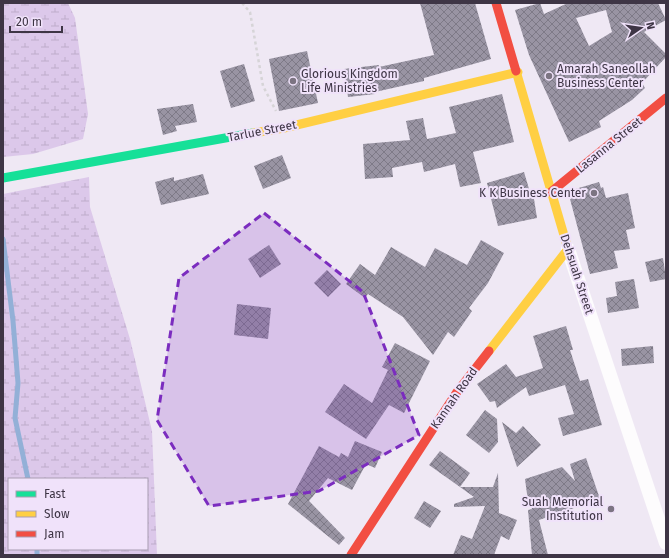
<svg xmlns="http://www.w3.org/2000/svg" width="669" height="558" font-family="'Fira Sans',sans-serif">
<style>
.wetland{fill:url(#wetland-marsh);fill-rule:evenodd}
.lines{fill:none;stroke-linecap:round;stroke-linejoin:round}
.stream{stroke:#93b0d7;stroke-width:5}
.building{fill:url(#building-cross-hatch);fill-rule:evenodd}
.path{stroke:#d6d4d7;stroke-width:2.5;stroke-dasharray:3 3;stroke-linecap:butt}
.street{stroke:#fdfcfd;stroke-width:14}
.fast{stroke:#16e098;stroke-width:9}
.slow{stroke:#ffcf43;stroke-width:9}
.jam{stroke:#f24e42;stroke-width:9}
.marked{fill:#7b2cbf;fill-opacity:0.2;stroke:#7b2cbf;stroke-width:3;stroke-dasharray:8 5;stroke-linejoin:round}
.poi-dot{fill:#7c7482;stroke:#f0e2fa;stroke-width:1.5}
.labels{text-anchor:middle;stroke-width:4;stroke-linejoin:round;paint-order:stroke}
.poi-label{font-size:12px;fill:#3e3545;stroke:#f0e2fa;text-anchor:start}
.street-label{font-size:12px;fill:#3e3545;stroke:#f0e2fa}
</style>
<defs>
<pattern id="wetland-marsh" width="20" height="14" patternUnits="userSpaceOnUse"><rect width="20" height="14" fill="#dcc8ea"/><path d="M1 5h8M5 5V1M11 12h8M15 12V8" fill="none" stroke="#beacca"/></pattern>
<pattern id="building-cross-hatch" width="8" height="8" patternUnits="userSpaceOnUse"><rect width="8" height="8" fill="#9994a3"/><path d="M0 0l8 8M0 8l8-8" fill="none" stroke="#7e7a87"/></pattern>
</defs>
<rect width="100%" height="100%" fill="#efe8f4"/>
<g class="wetland">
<polygon points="3,3 68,3 75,18 88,114 83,139 33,154 3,157"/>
<path d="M89,177L90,207L130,339L152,431L157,555H3V194ZM9,479H147V549H9Z"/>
</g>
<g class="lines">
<g class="stream">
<polyline points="3,239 13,321 18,383 15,418 28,479"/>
<polyline points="37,549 37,555"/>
</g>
</g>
<g class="building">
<polygon points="420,3 475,3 491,59 424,78 424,81 375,92 375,94 348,97 344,69 379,65 379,67 434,55"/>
<path d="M540,3L544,14L568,3H658L666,20L644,32L666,54V57L642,83L645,88L632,100L599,121L601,127L569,142L529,55L515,10ZM606,10L612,32L589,46L576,18Z"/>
<polygon points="307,51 318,103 279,111 269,59"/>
<polygon points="244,64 255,101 231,108 220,71"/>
<polygon points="502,94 514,142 473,152 481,183 460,187 455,164 424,172 422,162 392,168 393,177 365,179 363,144 410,140 406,121 423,118 427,139 456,133 449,107"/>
<polygon points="193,104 197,122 175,126 177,131 163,135 157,109"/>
<polygon points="282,155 291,178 263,189 254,166"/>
<polygon points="524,172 532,199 534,199 537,218 498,226 487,183"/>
<polygon points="203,174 209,194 161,205 155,182 174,177 174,181"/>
<polygon points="599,182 601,188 603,187 606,198 628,193 635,228 626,230 630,249 614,251 618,268 590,274 570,199 574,197 572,190"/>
<polygon points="481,240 504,253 488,283 469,308 472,311 454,337 448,332 433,355 403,317 368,294 365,298 346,284 360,264 375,275 391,247 425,267 435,248 467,265"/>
<polygon points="269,245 281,264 260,278 248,259"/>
<polygon points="663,258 666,279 650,282 645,262"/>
<polygon points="327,270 341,284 328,297 314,283"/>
<polygon points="634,279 639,308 608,313 606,298 617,296 615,282"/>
<polygon points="237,304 271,308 268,339 234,335"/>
<polygon points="566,326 573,350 570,350 580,381 588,379 602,425 563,436 558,418 574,414 565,385 529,396 526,387 497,408 495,401 490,402 477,384 506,364 516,377 543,368 533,336"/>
<polygon points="395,343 430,361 404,413 389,405 366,439 325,412 344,384 372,403 388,370 382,367"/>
<polygon points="653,346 654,363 622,366 621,349"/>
<polygon points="485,410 497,419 498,442 489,453 466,435"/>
<polygon points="502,422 516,433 523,426 541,445 517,467"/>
<polygon points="355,441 382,452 375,468 366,464 352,490 328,478 309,501 345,538 339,545 288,504 319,446 339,457 341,453 348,457"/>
<polygon points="440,451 470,473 460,487 429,465"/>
<polygon points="586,458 600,499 539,520 548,555 532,555 528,510 532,509 527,494 525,479 562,467 575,481 570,464"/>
<polygon points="498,473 499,513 517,520 509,540 501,536 494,555 453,555 461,535 472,539 485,506 454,507 454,504 474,497 460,487 493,487"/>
<polygon points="424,501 441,511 430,528 414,518"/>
</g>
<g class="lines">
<polyline class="path" points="242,3 250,12 263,86 276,111"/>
<polyline class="street" points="568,249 666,543"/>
<polyline class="fast" points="3,178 253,133"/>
<g class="slow">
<polyline points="253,133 284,128 518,72"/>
<polyline points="489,351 568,249 516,71"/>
</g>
<g class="jam">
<polyline points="496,3 516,71"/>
<polyline points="551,192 666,98"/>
<polyline points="351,555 457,392 489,351"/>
</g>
</g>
<path class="marked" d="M264,213L363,292L419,435L319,491L209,506L157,420L179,278Z"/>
<g class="poi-dot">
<circle cx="549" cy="76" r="4"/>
<circle cx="293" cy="81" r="4"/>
<circle cx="594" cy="193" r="4"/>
<circle cx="611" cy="509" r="4"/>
</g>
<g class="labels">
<g class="poi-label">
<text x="557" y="73">Amarah Saneollah<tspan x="557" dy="14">Business Center</tspan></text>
<text x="301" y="78">Glorious Kingdom<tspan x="301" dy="14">Life Ministries</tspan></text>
<text x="586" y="197" text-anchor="end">K K Business Center</text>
<text x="603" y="506" text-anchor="end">Suah Memorial<tspan x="603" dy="14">Institution</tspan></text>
</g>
<g class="street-label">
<text transform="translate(262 131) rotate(-11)" y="4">Tarlue Street</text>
<text transform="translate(609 145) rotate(-39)" y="4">Lasanna Street</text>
<text transform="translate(577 274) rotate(72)" y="4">Dehsuah Street</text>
<text transform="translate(454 398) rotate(-55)" y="4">Kannah Road</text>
</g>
</g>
<rect width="669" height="558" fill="none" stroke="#3e3545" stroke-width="8"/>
<rect x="8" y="478" width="140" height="72" fill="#f0e2fa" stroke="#a99db2"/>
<rect x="16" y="491" width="20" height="6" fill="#16e098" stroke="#a99db2"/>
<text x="44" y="498" font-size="12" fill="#3e3545">Fast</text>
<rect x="16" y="511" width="20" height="6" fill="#ffcf43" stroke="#a99db2"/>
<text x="44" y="518" font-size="12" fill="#3e3545">Slow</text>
<rect x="16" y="531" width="20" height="6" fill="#f24e42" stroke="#a99db2"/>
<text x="44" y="538" font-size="12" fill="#3e3545">Jam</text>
<g transform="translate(641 28) rotate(77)" stroke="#f0e2fa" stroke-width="3" paint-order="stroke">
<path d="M0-3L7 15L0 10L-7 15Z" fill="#3e3545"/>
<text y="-6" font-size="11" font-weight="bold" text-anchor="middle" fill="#3e3545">N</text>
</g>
<path d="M10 26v6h52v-6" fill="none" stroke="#3e3545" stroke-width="2"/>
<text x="16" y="26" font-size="12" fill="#3e3545" stroke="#f0e2fa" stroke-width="3" paint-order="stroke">20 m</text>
</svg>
